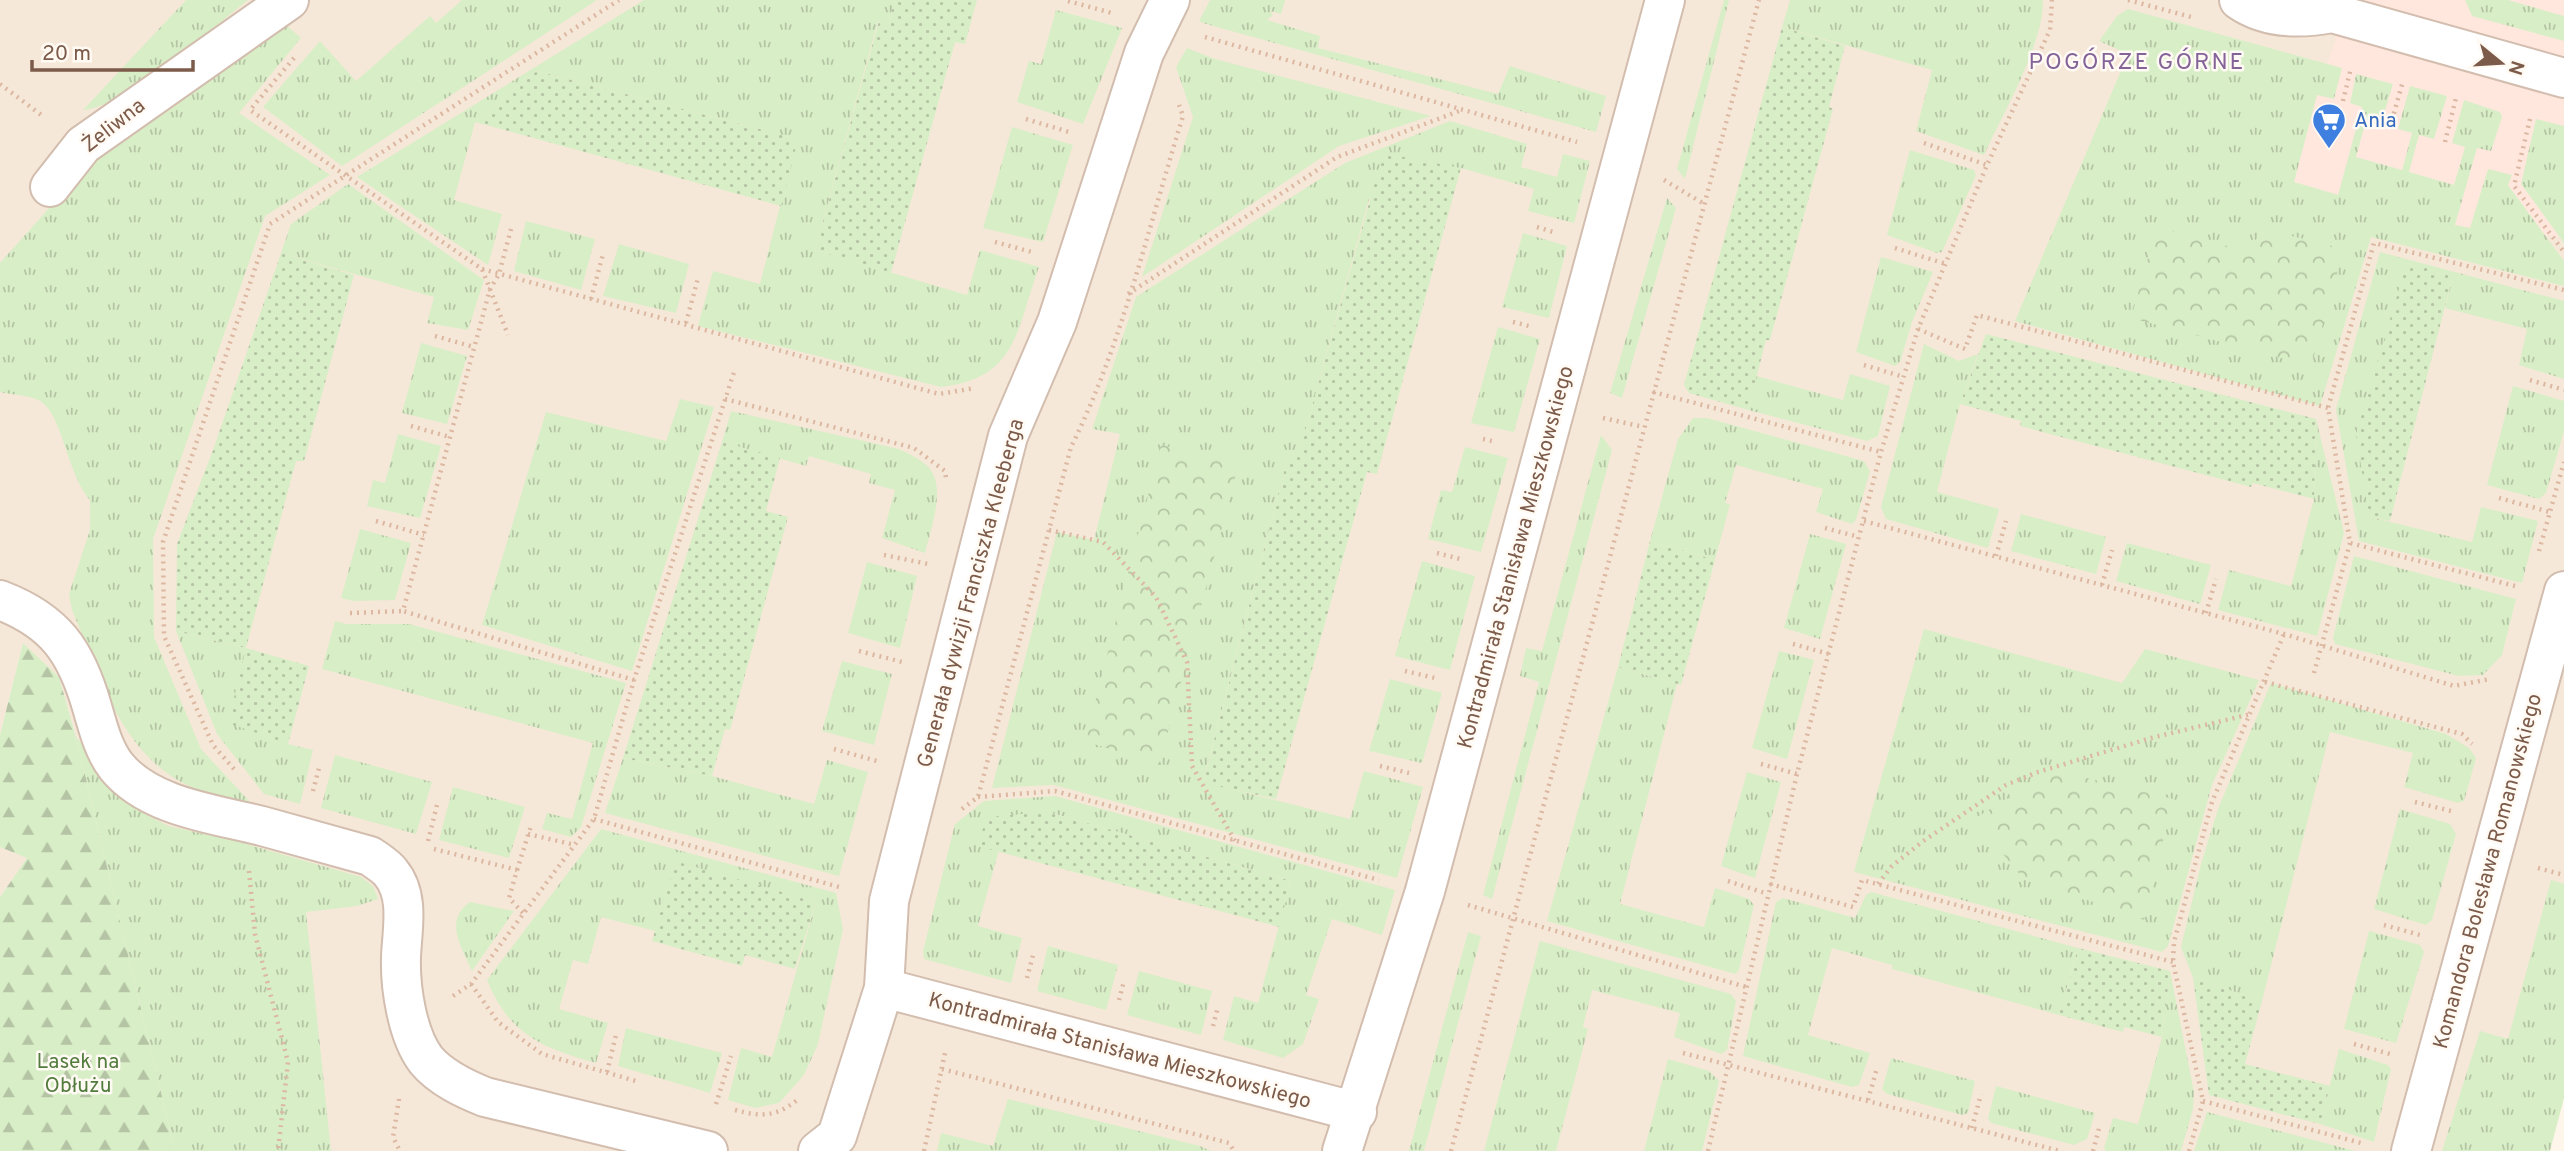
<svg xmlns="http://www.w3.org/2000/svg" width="2564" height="1151" font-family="Overpass,sans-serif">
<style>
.residential{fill:#f6e8d8}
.commercial{fill:#ffe7de}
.grass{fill:url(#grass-tufts)}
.forest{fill:url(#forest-firs)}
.park{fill:url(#park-crowns)}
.garden{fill:url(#garden-dots)}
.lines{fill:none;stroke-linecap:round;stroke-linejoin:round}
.minor-casing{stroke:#d2bdae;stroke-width:42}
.path{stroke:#dcb7a2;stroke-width:4.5;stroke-dasharray:2 5;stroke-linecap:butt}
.minor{stroke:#fff;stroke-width:38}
.labels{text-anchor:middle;stroke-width:5;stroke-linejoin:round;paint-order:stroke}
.shop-label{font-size:21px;fill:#366cbe;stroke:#fffaf3;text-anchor:start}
.street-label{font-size:21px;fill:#7c5b4a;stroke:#fffaf3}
.park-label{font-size:21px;fill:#527c3e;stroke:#fffaf3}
.neighbourhood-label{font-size:23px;letter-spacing:2px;fill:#846398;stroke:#fffaf3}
</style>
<defs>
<pattern id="grass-tufts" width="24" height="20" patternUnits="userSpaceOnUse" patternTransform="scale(1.75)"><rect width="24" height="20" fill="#d8eec7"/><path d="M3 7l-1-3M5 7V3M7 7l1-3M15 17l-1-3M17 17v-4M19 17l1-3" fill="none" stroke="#b4c4a4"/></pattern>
<pattern id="forest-firs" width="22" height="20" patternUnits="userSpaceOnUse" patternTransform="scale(1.75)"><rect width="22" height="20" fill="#d8eec7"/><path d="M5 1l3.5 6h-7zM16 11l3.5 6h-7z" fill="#b4c4a4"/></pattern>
<pattern id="park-crowns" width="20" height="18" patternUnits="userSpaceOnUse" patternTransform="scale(1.75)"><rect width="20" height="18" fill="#d8eec7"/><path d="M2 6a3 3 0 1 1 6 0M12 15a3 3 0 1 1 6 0" fill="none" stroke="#b4c4a4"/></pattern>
<pattern id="garden-dots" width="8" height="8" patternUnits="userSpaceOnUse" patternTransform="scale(1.75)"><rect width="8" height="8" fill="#d8eec7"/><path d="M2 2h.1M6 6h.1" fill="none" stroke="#b4c4a4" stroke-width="1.8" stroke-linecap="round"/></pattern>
</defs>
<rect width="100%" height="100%" fill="#fef6eb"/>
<g class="residential">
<polygon points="0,0 2564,0 2564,964 2513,1151 175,1151 76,737 59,678 23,643 0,735"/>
<polygon points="0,847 28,857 0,897"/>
</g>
<polygon class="commercial" points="2349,0 2564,0 2564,237 2464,227 2294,182 2317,94"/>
<g class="grass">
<path d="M186,0H248C209,30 129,106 83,110Z"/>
<polygon points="462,0 597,0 342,166 263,107 320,41 356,81 430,16 436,23"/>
<path d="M644,0H895L888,23L878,21L815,250L967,295L980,250L1039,267C1016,330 1018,378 941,387L698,326L713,271L760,284L797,139L537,71L475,122L454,200L502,214L488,265L357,177Z"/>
<polygon points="1210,0 1285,0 1281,14 1270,11 1273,15 1267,20 1320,36 1318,48 1498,94 1510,66 1606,96 1596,132 1206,24 1199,21"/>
<polygon points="1724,0 1729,0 1685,179 1677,169"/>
<path d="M1790,0H2043C2044,43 2003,114 1984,155L1916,131L1932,70L1782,27Z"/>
<polygon points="2465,0 2508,0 2564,16 2564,41 2472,16"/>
<polygon points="2128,9 2342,68 2334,99 2317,95 2294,182 2338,195 2362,107 2350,103 2356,74 2393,84 2381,124 2366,121 2356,157 2402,170 2412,133 2398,129 2410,86 2447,96 2434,139 2419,135 2409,172 2454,185 2465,147 2452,143 2464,100 2500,112 2502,117 2491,151 2477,148 2455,225 2470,228 2488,169 2512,175 2508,185 2564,261 2564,286 2371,237 2320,406 2015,321 2128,54 2099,41 2117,16"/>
<polygon points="1056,10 1122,28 1083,124 1017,102 1029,61 1041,64"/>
<path d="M285,24L301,38L239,113L330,175L265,216L153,539L154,637L201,749L252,804C233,799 213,795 194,788C122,759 100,676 72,610L69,594L90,530V500C67,475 62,410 38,400C27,395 12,395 0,392V263L106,144Z"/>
<polygon points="1187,48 1215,59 1431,116 1339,146 1142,277 1193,117 1176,67"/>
<polygon points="2536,119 2564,126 2564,243 2521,184"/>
<polygon points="1450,121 1527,144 1521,167 1557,177 1563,154 1590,161 1574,223 1528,211 1534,189 1461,168 1369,199 1299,454 1289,453 1203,782 1350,819 1364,771 1423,787 1397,878 1054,785 992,788 1057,532 1094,540 1120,434 1092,429 1136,297 1345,163"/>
<polygon points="1012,127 1073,145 1043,242 983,228"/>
<polygon points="1910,150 1974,170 1976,175 1942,252 1937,253 1887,235"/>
<polygon points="348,184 484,280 468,330 427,323 434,297 281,253 291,224"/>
<polygon points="1667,198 1676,208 1622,398 1610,393"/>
<polygon points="526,221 595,239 581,290 514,271"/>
<polygon points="1523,233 1567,246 1549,318 1502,307"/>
<polygon points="619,244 689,264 676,313 603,296"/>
<polygon points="2380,252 2564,301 2564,379 2519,365 2527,329 2445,308 2453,275 2370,517 2472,542 2481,507 2538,521 2522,583 2359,541 2336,409"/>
<polygon points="1881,257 1933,272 1912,322 1900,362 1895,366 1856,352"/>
<polygon points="1498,327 1540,339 1514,432 1471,423"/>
<polygon points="421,343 467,356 447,424 402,413"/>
<polygon points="1924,344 1959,361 1978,354 1960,404 1937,492 1999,509 1988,548 1886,519 1881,507"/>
<polygon points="1850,374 1890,386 1878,436 1867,441 1748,410 1756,376 1843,400"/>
<polygon points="2513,386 2564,401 2564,431 2546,493 2539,499 2487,485"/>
<polygon points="680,399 714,407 632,671 482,625 546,412 666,441"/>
<path d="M731,411L899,449C911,455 929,462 934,476C943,497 930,532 925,553L882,538L895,490L869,483L871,474L809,456L806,466L722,442Z"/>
<polygon points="1693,418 1707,418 1864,461 1870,471 1856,520 1852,524 1816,512 1823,489 1736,465 1725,503 1730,504 1715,560 1650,541 1678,439"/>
<polygon points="2316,419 2344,533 2317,636 2218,610 2229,570 2291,586 2314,499"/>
<polygon points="398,434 441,446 420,518 367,506 373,480 385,483"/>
<polygon points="1601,435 1612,450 1492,899 1483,895 1539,682 1520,676 1526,648 1542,651"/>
<polygon points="1465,447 1508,458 1481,552 1428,539 1441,490 1452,492"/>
<polygon points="2021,514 2106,537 2096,574 2011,551"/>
<polygon points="360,529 411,543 395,600 353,601 341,598"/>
<polygon points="1810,534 1846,544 1820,639 1784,628"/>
<polygon points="2127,543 2211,565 2200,604 2116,581"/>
<polygon points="2354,556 2516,599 2502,655 2483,675 2459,676 2335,644 2333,638"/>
<polygon points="1422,561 1475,576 1450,670 1395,656"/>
<polygon points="867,562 917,576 900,648 848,633"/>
<polygon points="335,621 346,624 409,624 626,683 581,827 571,837 542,829 547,813 572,819 593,743 322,669"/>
<polygon points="1924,629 2122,683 2145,649 2259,680 2212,785 2168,946 2162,952 1854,872"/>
<polygon points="176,631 246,648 288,744 313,750 300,804 264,794 217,734"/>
<polygon points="1779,651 1814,660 1787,759 1752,748"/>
<polygon points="842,661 892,674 874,745 822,731"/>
<polygon points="1618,667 1677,684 1620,904 1704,927 1715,888 1749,899 1754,905 1739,970 1735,974 1547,921"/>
<polygon points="1390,679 1442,693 1422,763 1369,751"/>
<polygon points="2271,683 2446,734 2469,748 2476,758 2464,801 2458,803 2404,787 2413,753 2330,732 2262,1001 2193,978 2181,947 2201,864 2218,809"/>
<polygon points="76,737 145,814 168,826 236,841 361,877 373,886 378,899 357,906 306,912 331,1151 175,1151"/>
<polygon points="335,755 432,782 416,834 321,808"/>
<polygon points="623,758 712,776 814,804 827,760 868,772 839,876 605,813"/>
<polygon points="1747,772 1781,782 1755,878 1721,866"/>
<polygon points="453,787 525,807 509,858 439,840"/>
<polygon points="1055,796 1395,890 1382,935 1332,919 1306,995 1319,999 1303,1044 1283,1058 1223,1040 1234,996 1258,1003 1291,881 1048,812 977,846 999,850 978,926 1022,938 1011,983 924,959 923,951 955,824 984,801"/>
<polygon points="2400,809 2450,824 2456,834 2432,920 2426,925 2374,909"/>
<path d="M601,829L836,893L843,929L818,1044L804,1075L779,1103L755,1108L728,1100L741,1048L772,1057L816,902L675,862L655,931L601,917L588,964L573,960L559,1009L608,1023L596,1063C543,1048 509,1035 487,980Z"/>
<polygon points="2551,880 2564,884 2564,1098 2550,1151 2442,1151 2480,1031 2508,1039"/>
<polygon points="1871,892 2078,948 2059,1015 1892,969 1892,965 1832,948 1808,1035 1870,1053 1859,1085 1852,1087 1743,1056 1776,902 1783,898 1855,918 1866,895"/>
<path d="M470,902L514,911L472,971C462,949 443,920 470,902Z"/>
<polygon points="2369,931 2420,945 2424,952 2396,1043 2344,1029"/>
<polygon points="1468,932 1481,936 1424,1151 1409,1151"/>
<polygon points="1540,941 1731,994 1736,1001 1727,1050 1721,1054 1674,1037 1680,1013 1592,990 1583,1027 1588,1029 1556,1151 1484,1151"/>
<polygon points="1048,946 1118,965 1106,1010 1037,991"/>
<polygon points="1139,971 1212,991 1201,1035 1127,1015"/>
<polygon points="2170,971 2194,1092 2193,1109 2181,1151 2106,1151 2104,1148 2113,1118 2138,1124 2162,1037"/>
<polygon points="626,1028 722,1053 710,1093 618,1066"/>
<polygon points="2339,1049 2388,1065 2391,1069 2374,1142 2320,1124"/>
<polygon points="1891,1058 1975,1081 1968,1113 1962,1115 1887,1094 1882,1089"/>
<polygon points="1668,1059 1709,1071 1719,1081 1702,1151 1644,1151"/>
<polygon points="1996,1086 2095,1113 2087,1139 2074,1145 1991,1123 1988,1118"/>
<polygon points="1008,1099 1200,1146 1211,1151 937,1151 941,1133 993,1146"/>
<polygon points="2207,1112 2355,1151 2194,1151"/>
</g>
<polygon class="forest" points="23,643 59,677 76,737 175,1151 0,1151 0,897 27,858 0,847 0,735"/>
<g class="park">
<polygon points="2157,226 2252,253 2260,228 2344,249 2311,366 2131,318"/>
<polygon points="1161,445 1239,463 1159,765 1085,741"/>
<polygon points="2054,770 2173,799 2144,920 2022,877 1974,819"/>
</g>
<g class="garden">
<polygon points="895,0 977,0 965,44 955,42 891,273 815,250 879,21 888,23"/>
<polygon points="1782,27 1845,46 1829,107 1833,109 1770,340 1766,340 1748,410 1689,393 1684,385"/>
<polygon points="537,71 798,139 781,206 475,122"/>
<polygon points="1383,153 1461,168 1377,474 1367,472 1276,799 1203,783 1289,453 1299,453"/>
<polygon points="281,253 354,275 304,461 296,461 246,648 309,666 288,744 228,723 246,648 176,631 177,544 213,450"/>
<polygon points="2407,262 2453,275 2390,521 2369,517 2356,434"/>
<polygon points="1986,334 2316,419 2314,499 2253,483 2251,487 2020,426 2021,421 1960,404"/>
<polygon points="722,442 780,458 766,511 788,517 730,730 725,729 712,776 623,758"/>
<polygon points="1650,541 1715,560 1681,685 1618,667"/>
<polygon points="1048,812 1291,881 1279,927 977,846 987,817"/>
<polygon points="675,861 816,902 795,969 745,955 742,966 652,941"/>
<polygon points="2078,948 2170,971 2162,1037 2124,1027 2123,1032 2059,1015"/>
<polygon points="2193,978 2262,1001 2245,1064 2330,1086 2320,1124 2209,1095"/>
</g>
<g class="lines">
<g class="minor-casing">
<g id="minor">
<path d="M2239,0C2266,19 2301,19 2332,13L2564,78"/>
<polyline points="50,187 83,145 289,0"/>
<path d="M0,600C55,621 76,651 92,707C98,727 103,749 116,766C149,807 215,814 262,826C298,836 334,846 370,856C377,861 386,866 391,873C410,896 402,930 401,957C400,987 407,1035 426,1060C441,1078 465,1089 485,1097L708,1151"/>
<polyline points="884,988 1357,1112"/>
<polyline points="818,1151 837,1136 884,988 889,901 1008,436 1057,322 1144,53 1170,0"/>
<polyline points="1342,1151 1425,891 1665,0"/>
<polyline points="2411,1151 2564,591"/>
</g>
</g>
<g class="path">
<polyline points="2128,0 2195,18"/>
<polyline points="1068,1 1112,13"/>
<polyline points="1205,37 1577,142"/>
<polyline points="294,58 250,110 482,269 508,335"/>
<polyline points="0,84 44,117"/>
<polyline points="2343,101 2351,68"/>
<polyline points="1026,119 1069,132"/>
<polyline points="2530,119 2514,186 2564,252"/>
<polyline points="2390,127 2403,81"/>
<polyline points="2445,142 2456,98"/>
<polyline points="1924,143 1987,165"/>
<polyline points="1664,180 1706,205"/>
<polyline points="1537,227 1553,232"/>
<polyline points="511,229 499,274 490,289 403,611 634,680"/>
<polyline points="995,242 1032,252"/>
<polyline points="1895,248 1946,264"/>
<polyline points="482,269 939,394 975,388"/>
<polyline points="1128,294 1337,157 1462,110"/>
<polyline points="591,299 603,254"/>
<polyline points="1513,322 1529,326"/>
<polyline points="686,323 698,278"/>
<polyline points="1918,329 1965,349 1977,315 2328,408"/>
<polyline points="435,336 474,347"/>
<polyline points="1864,365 1904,377"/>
<polyline points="2530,380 2564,390"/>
<polyline points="1653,392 1881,452"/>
<polyline points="725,399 914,448 945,471 946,478"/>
<polyline points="1603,418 1644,427"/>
<polyline points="411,426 450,437"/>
<polyline points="1483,439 1496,442"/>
<polyline points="2499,498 2550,512"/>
<polyline points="376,521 424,535"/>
<polyline points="1864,521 2284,634 2454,686 2490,679"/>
<polyline points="1825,528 1859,537"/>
<polyline points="1049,530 1103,542 1156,597 1187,662 1192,766 1235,841"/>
<polyline points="2539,551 2564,462"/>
<polyline points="1437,553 1464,560"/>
<polyline points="884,555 928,564"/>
<polyline points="1996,556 2006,521"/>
<polyline points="2102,585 2112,550"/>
<polyline points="2515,586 2350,543 2328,408 2374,243 2564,290"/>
<polyline points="350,613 403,611"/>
<polyline points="2206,613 2216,579"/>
<polyline points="1793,644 1829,654"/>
<polyline points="859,651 902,662"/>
<polyline points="1405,671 1435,678"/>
<polyline points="2314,673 2350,543"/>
<polyline points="2265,682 2462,734 2472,744"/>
<polyline points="834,749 877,761"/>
<polyline points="1761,764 1797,774"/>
<polyline points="1380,766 1409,773"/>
<polyline points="234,769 213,745 164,636 163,542 270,224 619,0"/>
<polyline points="313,791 319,768"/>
<polyline points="978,797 1055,791 1379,880"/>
<polyline points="2415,802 2455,812"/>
<path d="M962,809L978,797L1071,447C1122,345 1149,225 1183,116L1179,105"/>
<polyline points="594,819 843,888"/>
<polyline points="528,834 575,845"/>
<polyline points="428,841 438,801"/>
<polyline points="434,849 517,870 509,898 524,914"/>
<polyline points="2538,868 2564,875"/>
<polyline points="517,870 531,826"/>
<polyline points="249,871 255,934 288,1062 278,1151"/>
<polyline points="1728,881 1768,894"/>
<polyline points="1770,884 1853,907 1862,880 2173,962"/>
<polyline points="1878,884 1892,866 1922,842 2006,785 2038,772 2151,738 2251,714"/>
<polyline points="1468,905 1746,987"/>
<polyline points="2384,925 2420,935"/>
<polyline points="1027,978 1033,955"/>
<polyline points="471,984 498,1022 542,1054 636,1081"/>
<polyline points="453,996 471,984 594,819 634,680 735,369"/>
<polyline points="1119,1000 1124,981"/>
<polyline points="1213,1026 1218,1007"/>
<polyline points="2354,1044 2390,1054"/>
<polyline points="1683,1053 2060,1151"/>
<polyline points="942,1069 1229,1143 1234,1151"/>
<polyline points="607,1072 616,1035"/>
<polyline points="399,1099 393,1137 400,1151"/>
<polyline points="1868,1100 1877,1068"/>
<polyline points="2203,1101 2365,1144"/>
<polyline points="716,1104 731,1056"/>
<path d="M735,1110C761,1117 776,1117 797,1100"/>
<polyline points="1972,1128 1981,1094"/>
<polyline points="924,1151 945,1053"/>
<polyline points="1451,1151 1759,0"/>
<polyline points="1708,1151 1797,774 1881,452 1918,329 1987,165 2050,30 2052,0"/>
<polyline points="2093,1151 2100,1125"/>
<polyline points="2189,1151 2203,1101 2173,962 2174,942 2212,802 2284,634"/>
</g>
<use href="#minor" class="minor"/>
</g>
<defs>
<g id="supermarket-pin" transform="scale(1.75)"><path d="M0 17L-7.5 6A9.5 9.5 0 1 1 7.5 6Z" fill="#3f7fe0" stroke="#fffaf3"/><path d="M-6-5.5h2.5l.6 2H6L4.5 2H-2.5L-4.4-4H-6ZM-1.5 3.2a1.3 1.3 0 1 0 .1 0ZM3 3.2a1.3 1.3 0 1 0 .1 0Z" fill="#fff"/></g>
</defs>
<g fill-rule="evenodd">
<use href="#supermarket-pin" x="2329" y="120"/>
</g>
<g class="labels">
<g class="shop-label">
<text x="2354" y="127">Ania</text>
</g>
<g class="street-label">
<text transform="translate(113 125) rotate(-38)" y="7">Żeliwna</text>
<text transform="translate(1515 557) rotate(-75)" y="7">Kontradmirała Stanisława Mieszkowskiego</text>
<text transform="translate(970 593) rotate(-75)" y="7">Generała dywizji Franciszka Kleeberga</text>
<text transform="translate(2487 871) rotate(-75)" y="7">Komandora Bolesława Romanowskiego</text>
<text transform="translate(1120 1050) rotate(15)" y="7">Kontradmirała Stanisława Mieszkowskiego</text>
</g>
<g class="park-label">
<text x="78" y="1068">Lasek na<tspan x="78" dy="24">Obłużu</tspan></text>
</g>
<g class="neighbourhood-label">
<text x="2137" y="69">POGÓRZE GÓRNE</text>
</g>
</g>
<g transform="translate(2501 63) rotate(108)" stroke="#fffaf3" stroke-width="5" paint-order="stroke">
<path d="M0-5L12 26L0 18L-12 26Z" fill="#7c5b4a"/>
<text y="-10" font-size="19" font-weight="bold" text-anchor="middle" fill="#7c5b4a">N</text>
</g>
<path d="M32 60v10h161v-10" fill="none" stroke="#7c5b4a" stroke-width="3.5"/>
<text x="42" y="60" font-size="21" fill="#7c5b4a" stroke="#fffaf3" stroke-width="5" paint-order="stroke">20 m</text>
</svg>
